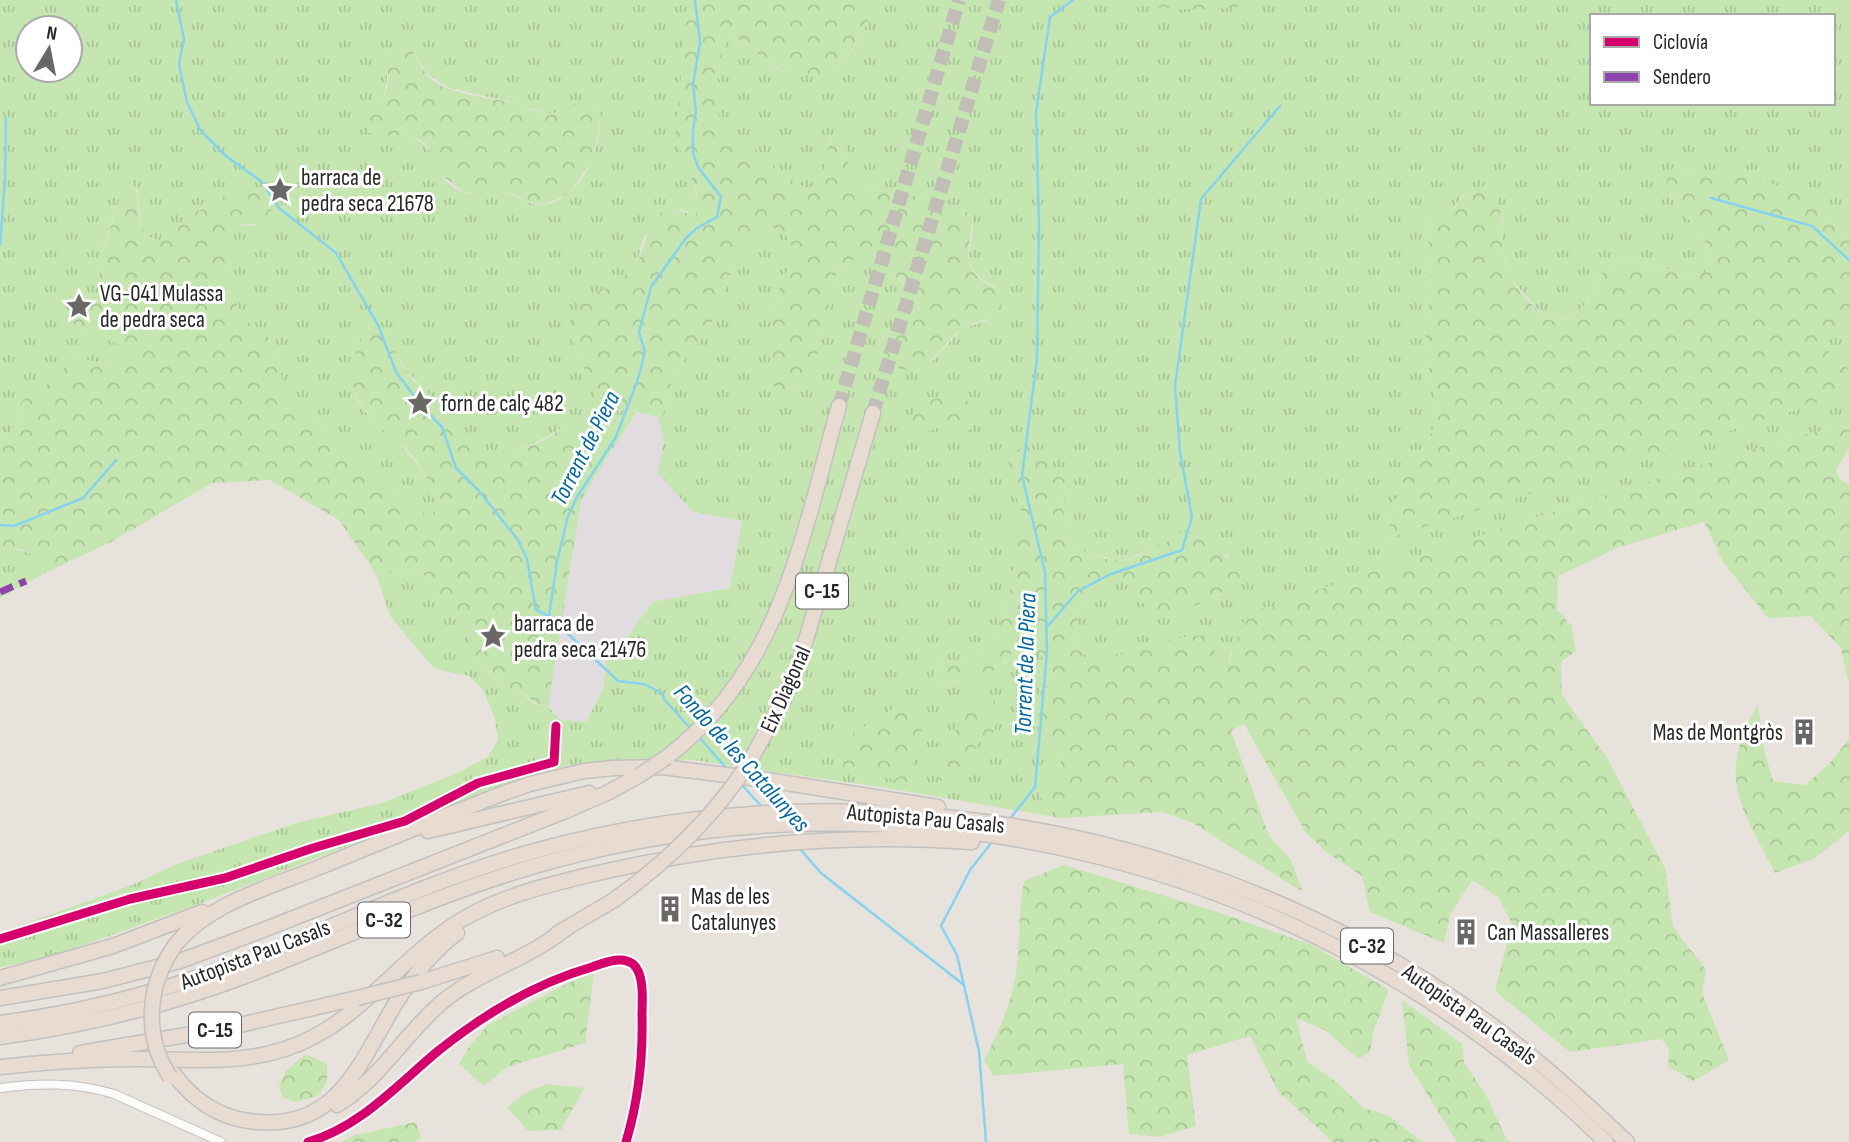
<svg xmlns="http://www.w3.org/2000/svg" width="1849" height="1142" font-family="'Sofia Sans Condensed',sans-serif">
<style>
.industrial{fill:#e0dcdf}
.grass{fill:url(#grass-tufts);fill-rule:evenodd}
.forest{fill:url(#forest-crowns)}
.lines{fill:none;stroke-linecap:round;stroke-linejoin:round}
.stream{stroke:#86d3f1;stroke-width:2.5}
.motorway-tunnel{stroke:#c1bdb7;stroke-width:14;stroke-dasharray:14 7;stroke-linecap:butt}
.minor-casing{stroke:#c2c1c2;stroke-width:10}
.motorway-casing{stroke:#c3c1bf;stroke-width:17}
.minor{stroke:#fbfbfa;stroke-width:8}
.motorway{stroke:#e8dbd1;stroke-width:14}
.motorway-bridge-casing{stroke:#c3c1bf;stroke-width:17;stroke-linecap:butt}
.motorway-bridge{stroke:#e8dbd1;stroke-width:14}
.quiet{stroke:#8e44ad;stroke-width:7;stroke-dasharray:14 7;stroke-linecap:butt}
.cycleway-casing{stroke:#fff;stroke-width:13}
.cycleway{stroke:#d6006c;stroke-width:9}
.labels{text-anchor:middle;stroke-width:6;stroke-linejoin:round;paint-order:stroke}
.shield{fill:#fff;stroke:#686868;stroke-width:2}
.shield-label{font-size:21px;font-weight:bold;fill:#272727}
.poi-label{font-size:23px;fill:#272727;stroke:#fff;text-anchor:start}
.street-label{font-size:23px;fill:#272727;stroke:#fff}
.water-label{font-size:24px;font-style:italic;fill:#0067a2;stroke:#fff}
</style>
<defs>
<pattern id="grass-tufts" width="24" height="20" patternUnits="userSpaceOnUse" patternTransform="scale(1.75)"><rect width="24" height="20" fill="#c5e6b0"/><path d="M3 7l-1-3M5 7V3M7 7l1-3M15 17l-1-3M17 17v-4M19 17l1-3" fill="none" stroke="#a9c597"/></pattern>
<pattern id="forest-crowns" width="20" height="18" patternUnits="userSpaceOnUse" patternTransform="scale(1.75)"><rect width="20" height="18" fill="#c5e6b0"/><path d="M2 6a3 3 0 1 1 6 0M12 15a3 3 0 1 1 6 0" fill="none" stroke="#a9c597"/></pattern>
</defs>
<rect width="100%" height="100%" fill="#e7e2db"/>
<polygon class="industrial" points="636,413 658,417 664,441 659,473 693,512 742,521 730,588 652,602 618,649 608,647 603,689 586,722 561,720 548,707 554,657 581,500"/>
<g class="grass">
<path d="M0,0H688L679,115C669,152 703,176 696,217L681,209C672,215 650,228 645,236C638,246 641,261 631,271C614,288 581,297 572,318L576,345L595,396L610,411L629,410L636,413L607,458L590,450L578,431L566,424C540,444 500,463 469,443L440,404L419,387L417,382L406,371L384,329L360,342C329,419 401,425 428,481C433,492 437,500 435,512L428,515L422,512L378,478L336,437L294,403L284,392L277,350L268,337L244,319L230,290L229,283L231,261L229,236L231,228L238,225L256,226L238,185C221,202 203,205 186,220C177,227 170,237 159,241L146,235L142,228L137,188L119,201L99,257L98,272L102,288L98,294L84,299L76,326L122,346L126,353L122,361L107,365L76,357L43,390L23,400L18,415L19,422L0,442ZM28,28H70V70H28ZM391,50L413,51L426,73L449,88L515,103L545,113L555,114L571,106L599,108C605,143 583,202 541,205C529,206 518,194 506,193C497,192 488,190 479,191C473,191 470,194 463,192C426,178 444,134 393,135L379,105C391,88 384,70 391,50Z"/>
<path d="M875,0H1110C1153,9 1225,14 1268,0H1849V240C1832,226 1820,207 1801,196C1774,180 1717,172 1685,169L1669,194C1685,217 1709,237 1713,266L1705,272L1695,274C1674,272 1627,256 1609,267C1600,272 1599,281 1595,290C1586,308 1569,322 1548,320L1511,279L1506,269L1502,240L1503,219L1500,209L1464,194L1446,217L1427,215L1432,284L1424,344L1434,392L1437,420L1429,439L1403,480L1395,497L1386,538L1849,393V427L1841,426L1789,438L1520,522L1231,653L1226,671L1109,659L1087,665L1075,634L1081,604L1094,583L1120,574L1129,587L1169,613L1219,595L1229,557L1216,550L1197,534L1151,548L1131,558L1117,561L1088,553L1068,542L1063,508L1065,481L1023,513L1013,530L1017,562L1011,575L1010,596L1002,614L997,635L987,652L964,660L939,663L932,680L955,683L1005,662L1013,649L1024,643L1034,644L1051,670L1036,724L1048,743L1064,757L1040,796L1060,818L887,788L693,760L579,763L532,774L204,902L41,960L0,967V933L132,885L177,864L296,823L382,803L455,774L488,757L498,740L495,719L483,690L469,676L439,670L431,665L390,616L376,574L406,568L421,570L441,604L466,627L476,657L497,681L510,689L517,688L534,704L548,707L561,720L586,722L603,689L608,647L619,649L652,602L730,588L742,521L693,512L658,473L664,441L658,417L664,413L668,391L679,366L709,331L736,260L767,227C778,228 788,234 792,245C796,261 784,273 780,287C772,311 773,339 770,364L792,391L818,354L821,328L835,274C842,265 852,257 863,259C874,261 887,272 896,278C908,286 927,302 909,316C895,327 879,328 882,351L930,363L963,328L986,321L996,287C951,264 977,252 972,215C958,206 945,207 931,202C917,198 904,190 889,190C881,190 871,195 863,189C848,177 849,162 844,146L830,140L820,188L813,189L798,185L753,147L731,135L720,123L717,108V91L719,67L726,35L729,32C745,44 761,58 778,68C788,73 800,74 811,74C849,71 865,33 875,0ZM1592,16H1833V103H1592Z"/>
<path d="M1835,326H1849V369C1834,358 1819,350 1827,330Z"/>
<path d="M7,548C30,552 34,552 45,573L0,598V549Z"/>
</g>
<g class="forest">
<path d="M688,0H875C864,42 832,93 782,69C762,60 746,44 729,32L726,35L719,67L717,91V108L720,123L731,135L753,147L798,185L813,189L820,188L828,148L835,132C851,150 844,173 863,189C871,195 881,190 890,190C904,190 917,198 931,202C946,207 958,206 972,215C974,234 961,258 975,274C982,283 994,285 1002,294C1002,324 978,317 961,330C941,344 925,383 894,366C885,361 882,353 881,343L888,329L914,312L916,304L912,289L893,275L861,259L853,260L840,267L833,281L828,313L821,328L818,354L797,385L785,395C780,393 776,390 773,385C766,369 774,304 780,286C786,269 801,253 786,236C780,230 775,228 767,227L736,260L709,331L679,366L668,391L664,413L658,417L629,410L603,409C592,396 587,375 581,359C578,349 572,338 570,328C567,302 615,287 631,270C644,257 645,232 656,216C671,204 680,212 696,216L697,192L675,138Z"/>
<path d="M1110,0H1268C1232,14 1147,10 1110,0Z"/>
<path d="M402,41C416,49 418,68 431,79C453,96 488,97 514,103C525,105 534,112 545,113C564,115 577,96 596,101L601,116L593,160L570,192L563,197L542,205L527,201L512,193L464,192L440,174L426,144L419,139L401,135L375,136L368,132C363,115 381,107 386,92C393,72 377,57 402,41Z"/>
<path d="M1676,170C1705,167 1774,181 1800,195C1819,206 1832,226 1849,240V326H1835L1827,330C1819,350 1834,358 1849,369V393L1386,539L1395,497L1403,480L1429,439L1437,420L1434,392L1424,344L1432,284L1427,215L1446,216C1459,205 1463,190 1482,186C1512,204 1498,239 1506,268C1512,287 1534,306 1548,320C1569,323 1586,308 1595,290C1599,282 1600,272 1609,267C1627,256 1673,272 1695,274L1705,272L1713,266C1709,232 1677,214 1666,185L1668,176Z"/>
<path d="M132,181C144,200 131,235 159,241C169,237 177,227 186,220C202,205 223,201 238,185C252,187 270,204 276,217L272,223L238,225L231,228L229,236L232,253L229,283L230,290L244,319L268,337L277,350L284,392L294,403L336,437L378,478L422,512L428,515L434,512C438,501 433,492 428,482C423,470 416,459 407,450C402,445 395,442 390,437C367,416 345,391 354,359C358,343 364,333 378,325C393,335 395,353 403,367C412,382 426,391 439,402C450,413 459,430 469,443C491,457 527,451 549,437C557,432 564,425 572,420L578,424C577,442 593,451 607,458L581,500L548,707C531,703 530,697 517,688L510,690L503,686L476,657L466,627L441,604L421,570L406,568L376,574L339,520L270,480L212,483L111,542L45,573C34,553 24,546 0,549V442L19,422L18,407L23,400L43,389L76,357L107,365L122,361L125,353L122,346L76,326L70,320V313L84,299L98,294L102,288L97,264L99,256C110,237 118,192 132,181Z"/>
<path d="M947,395L968,401L974,413L972,432L938,428L906,439C914,407 916,404 947,395Z"/>
<path d="M1841,426L1849,427V448L1836,470L1840,479L1849,485V679L1847,678L1841,648L1811,616L1768,618L1723,562L1704,522L1619,547L1558,576L1557,610L1571,625L1576,651L1561,662L1562,695L1607,758L1665,868L1673,927L1706,970L1702,993L1729,1060L1693,1081L1668,1066L1669,1048L1661,1039L1570,1052L1495,991L1512,924L1498,897L1472,880L1450,915L1444,943L1370,912L1362,876L1329,854L1306,833L1244,724L1231,731L1269,836L1291,860L1303,892L1191,822L1162,812L1060,818L1040,796L1064,757L1048,743L1036,724L1051,670L1041,653H1032L1034,644C1013,640 1016,651 1004,662C999,667 988,674 981,677C964,683 950,683 932,680L939,663L964,660L987,652L997,635L1002,614L1010,596L1011,575L1017,562L1007,541L1022,513L1009,479L1008,453L1028,446L1045,459L1065,481L1063,508L1068,542C1086,552 1109,565 1130,559C1137,557 1143,552 1150,549C1164,542 1170,544 1182,531L1197,534L1239,567L1240,580C1222,593 1177,621 1153,611C1142,606 1127,584 1120,574L1094,583L1081,604L1075,634L1087,665L1171,639L1205,635L1226,671L1242,624L1258,610L1520,522L1789,438Z"/>
<polygon points="1002,699 994,732 982,737 959,779 939,781 946,753 966,708"/>
<polygon points="923,702 922,731 907,782 832,768 841,741 897,706"/>
<path d="M1758,704L1764,750L1773,781L1805,785L1829,764L1849,739V831L1815,858L1775,873C1740,804 1716,778 1758,704Z"/>
<path d="M1064,865L1214,911L1312,945L1389,990L1374,1029L1370,1052L1358,1059L1325,1030L1296,1018L1307,1061L1335,1081L1364,1108L1389,1116L1422,1142H1333L1278,1091L1250,1036L1187,1055L1196,1126L1159,1137L1129,1134L1123,1064L994,1076L984,1061C1001,1028 1015,995 1018,957C1020,931 1019,907 1024,881Z"/>
<polygon points="594,973 585,1043 507,1067 484,1086 459,1064 471,1044 488,1025 566,984"/>
<polygon points="1402,1000 1462,1044 1464,1063 1485,1093 1507,1140 1510,1142 1457,1142 1409,1065"/>
<polygon points="306,1054 327,1064 327,1081 318,1096 296,1102 282,1097 279,1085 287,1070"/>
<polygon points="547,1084 584,1088 561,1130 528,1131 507,1107 529,1091"/>
<polygon points="416,1122 421,1138 414,1142 342,1142 352,1136"/>
</g>
<g class="lines">
<g class="stream">
<polyline points="176,0 184,39 179,64 187,102 201,131 226,156 262,182 279,208 336,253 378,325 396,372 424,409 442,427 456,468 479,491 518,540 527,559 536,610 549,616 618,681 644,684 662,693 664,699 691,729"/>
<polyline points="1711,198 1812,226 1849,260"/>
<polyline points="0,245 5,180 6,118"/>
<polyline points="0,525 14,526 83,498 116,460"/>
<polyline points="549,616 557,562 568,516 577,497 616,437 638,379 645,352 639,332 651,287 686,238 697,228 717,217 721,197 698,167 693,153 693,131 696,111 693,84 700,43 695,0"/>
<polyline points="1047,627 1078,591 1111,574 1182,550 1192,517 1180,452 1175,386 1201,199 1280,106"/>
<polyline points="698,736 728,770"/>
<polyline points="740,783 764,809"/>
<polyline points="1009,820 1035,787 1047,652 1045,572 1022,476 1037,358 1039,224 1036,113 1050,17 1073,0"/>
<polyline points="799,848 821,873 964,985"/>
<polyline points="986,1142 979,1051 957,955 941,926 970,870 992,842"/>
</g>
<g class="motorway-tunnel">
<polyline points="839,406 959,0"/>
<polyline points="873,413 999,0"/>
</g>
<g class="minor-casing">
<g id="minor">
<polyline points="0,939 130,899 225,878 313,848 405,821 478,783 554,762 556,726"/>
<path d="M0,1088C40,1083 75,1082 114,1094L221,1142"/>
<path d="M308,1142C360,1127 397,1085 438,1051C483,1015 536,983 592,967C604,963 621,955 633,964C645,974 642,1002 642,1015C643,1058 638,1102 626,1142"/>
</g>
</g>
<g class="motorway-casing">
<g id="motorway">
<path d="M667,757C782,669 802,536 839,406"/>
<polyline points="750,761 784,699 800,660 873,413"/>
<polyline points="428,831 589,793"/>
<polyline points="558,933 614,900"/>
<path d="M176,944C211,902 271,887 320,867C381,842 442,817 504,793L530,784L584,771L614,768L662,767L767,780L938,807"/>
<polyline points="0,978 113,946 202,912"/>
<polyline points="421,982 497,958"/>
<polyline points="0,998 103,981 180,961 258,932 568,810 607,793 640,775"/>
<path d="M0,1023C78,1013 156,993 230,966C326,932 418,885 517,856C828,765 1172,814 1444,992C1511,1035 1569,1087 1627,1142"/>
<path d="M0,1037C83,1026 165,1006 243,977C335,942 424,900 518,871C903,752 1320,862 1606,1142"/>
<polyline points="80,1053 222,1029 357,998"/>
<path d="M0,1067C45,1062 92,1059 138,1059C187,1059 237,1065 285,1049C359,1025 399,957 463,919C504,895 548,885 593,874C716,845 846,833 972,842"/>
<path d="M174,1074C192,1099 218,1117 249,1121C338,1134 360,1061 397,1001C414,975 433,951 457,933"/>
<path d="M337,1105C379,1080 404,1035 441,1003C468,980 499,969 530,952C542,946 554,937 566,929"/>
</g>
</g>
<use href="#minor" class="minor"/>
<use href="#motorway" class="motorway"/>
<g class="motorway-bridge-casing">
<g id="motorway-bridge">
<polyline points="640,775 667,757"/>
<path d="M614,900C667,862 714,817 750,761"/>
<polyline points="357,998 421,982"/>
<path d="M170,1077C143,1035 147,984 176,944"/>
</g>
</g>
<use href="#motorway-bridge" class="motorway-bridge"/>
<polyline class="quiet" points="0,592 26,581"/>
<g class="cycleway-casing">
<g id="cycleway">
<polyline points="0,939 130,899 225,878 313,848 405,821 478,783 554,762 556,726"/>
<path d="M308,1142C360,1127 397,1085 438,1051C483,1015 536,983 592,967C604,963 621,955 633,964C645,974 642,1002 642,1015C643,1058 638,1102 626,1142"/>
</g>
</g>
<use href="#cycleway" class="cycleway"/>
</g>
<defs>
<g id="sight-bare" transform="scale(2.1)"><path d="M0-6L1.8-2.2L6-1.7L2.9 1.2L3.7 5.4L0 3.3L-3.7 5.4L-2.9 1.2L-6-1.7L-1.8-2.2Z" fill="#6a6866" stroke="#fff" stroke-width="2.5" paint-order="stroke"/></g>
<g id="building-bare" transform="scale(2.1)"><path d="M-4-6H4V6H1V3H-1V6H-4ZM-2.5-4.3h1.7v1.8h-1.7ZM.8-4.3h1.7v1.8H.8ZM-2.5-1h1.7V.8h-1.7ZM.8-1h1.7V.8H.8Z" fill="#6a6866" stroke="#fff" stroke-width="2.5" paint-order="stroke"/></g>
</defs>
<g fill-rule="evenodd">
<use href="#sight-bare" x="280" y="190"/>
<use href="#sight-bare" x="79" y="306"/>
<use href="#sight-bare" x="420" y="403"/>
<use href="#sight-bare" x="493" y="636"/>
<use href="#building-bare" x="1804" y="732"/>
<use href="#building-bare" x="670" y="909"/>
<use href="#building-bare" x="1466" y="932"/>
</g>
<g class="labels">
<g class="shield">
<rect x="796" y="573.5" width="52" height="35" rx="5"/>
<rect x="358" y="902.5" width="52" height="35" rx="5"/>
<rect x="1341" y="928.5" width="52" height="35" rx="5"/>
<rect x="189" y="1012.5" width="52" height="35" rx="5"/>
</g>
<g class="shield-label">
<text x="822" y="598">C-15</text>
<text x="384" y="927">C-32</text>
<text x="1367" y="953">C-32</text>
<text x="215" y="1037">C-15</text>
</g>
<g class="poi-label">
<text x="301" y="185">barraca de<tspan x="301" dy="26">pedra seca 21678</tspan></text>
<text x="100" y="301">VG-041 Mulassa<tspan x="100" dy="26">de pedra seca</tspan></text>
<text x="441" y="411">forn de calç 482</text>
<text x="514" y="631">barraca de<tspan x="514" dy="26">pedra seca 21476</tspan></text>
<text x="1783" y="740" text-anchor="end">Mas de Montgròs</text>
<text x="691" y="904">Mas de les<tspan x="691" dy="26">Catalunyes</tspan></text>
<text x="1487" y="940">Can Massalleres</text>
</g>
<g class="street-label">
<text transform="translate(785 689) rotate(-66)" y="8">Eix Diagonal</text>
<text transform="translate(926 818) rotate(5)" y="8">Autopista Pau Casals</text>
<text transform="translate(255 954) rotate(-21)" y="8">Autopista Pau Casals</text>
<text transform="translate(1470 1014) rotate(35)" y="8">Autopista Pau Casals</text>
</g>
<g class="water-label">
<text transform="translate(585 448) rotate(-63)" y="8">Torrent de Piera</text>
<text transform="translate(1025 664) rotate(-88)" y="8">Torrent de la Piera</text>
<text transform="translate(742 758) rotate(48)" y="8">Fondo de les Catalunyes</text>
</g>
</g>
<rect x="1590" y="14" width="245" height="91" fill="#ffffff" stroke="#a9a9a9" stroke-width="2"/>
<rect x="1604" y="37" width="35" height="10" fill="#d6006c" stroke="#a9a9a9" stroke-width="2"/>
<text x="1653" y="49" font-size="21" fill="#272727">Ciclovía</text>
<rect x="1604" y="72" width="35" height="10" fill="#8e44ad" stroke="#a9a9a9" stroke-width="2"/>
<text x="1653" y="84" font-size="21" fill="#272727">Sendero</text>
<g transform="translate(49 49) rotate(10)"><circle r="33" fill="#ffffff" stroke="#a9a9a9" stroke-width="2"/>
<path d="M0-5L12 26L0 18L-12 26Z" fill="#6a6866"/>
<text y="-10" font-size="19" font-weight="bold" text-anchor="middle" fill="#272727">N</text>
</g>
</svg>
